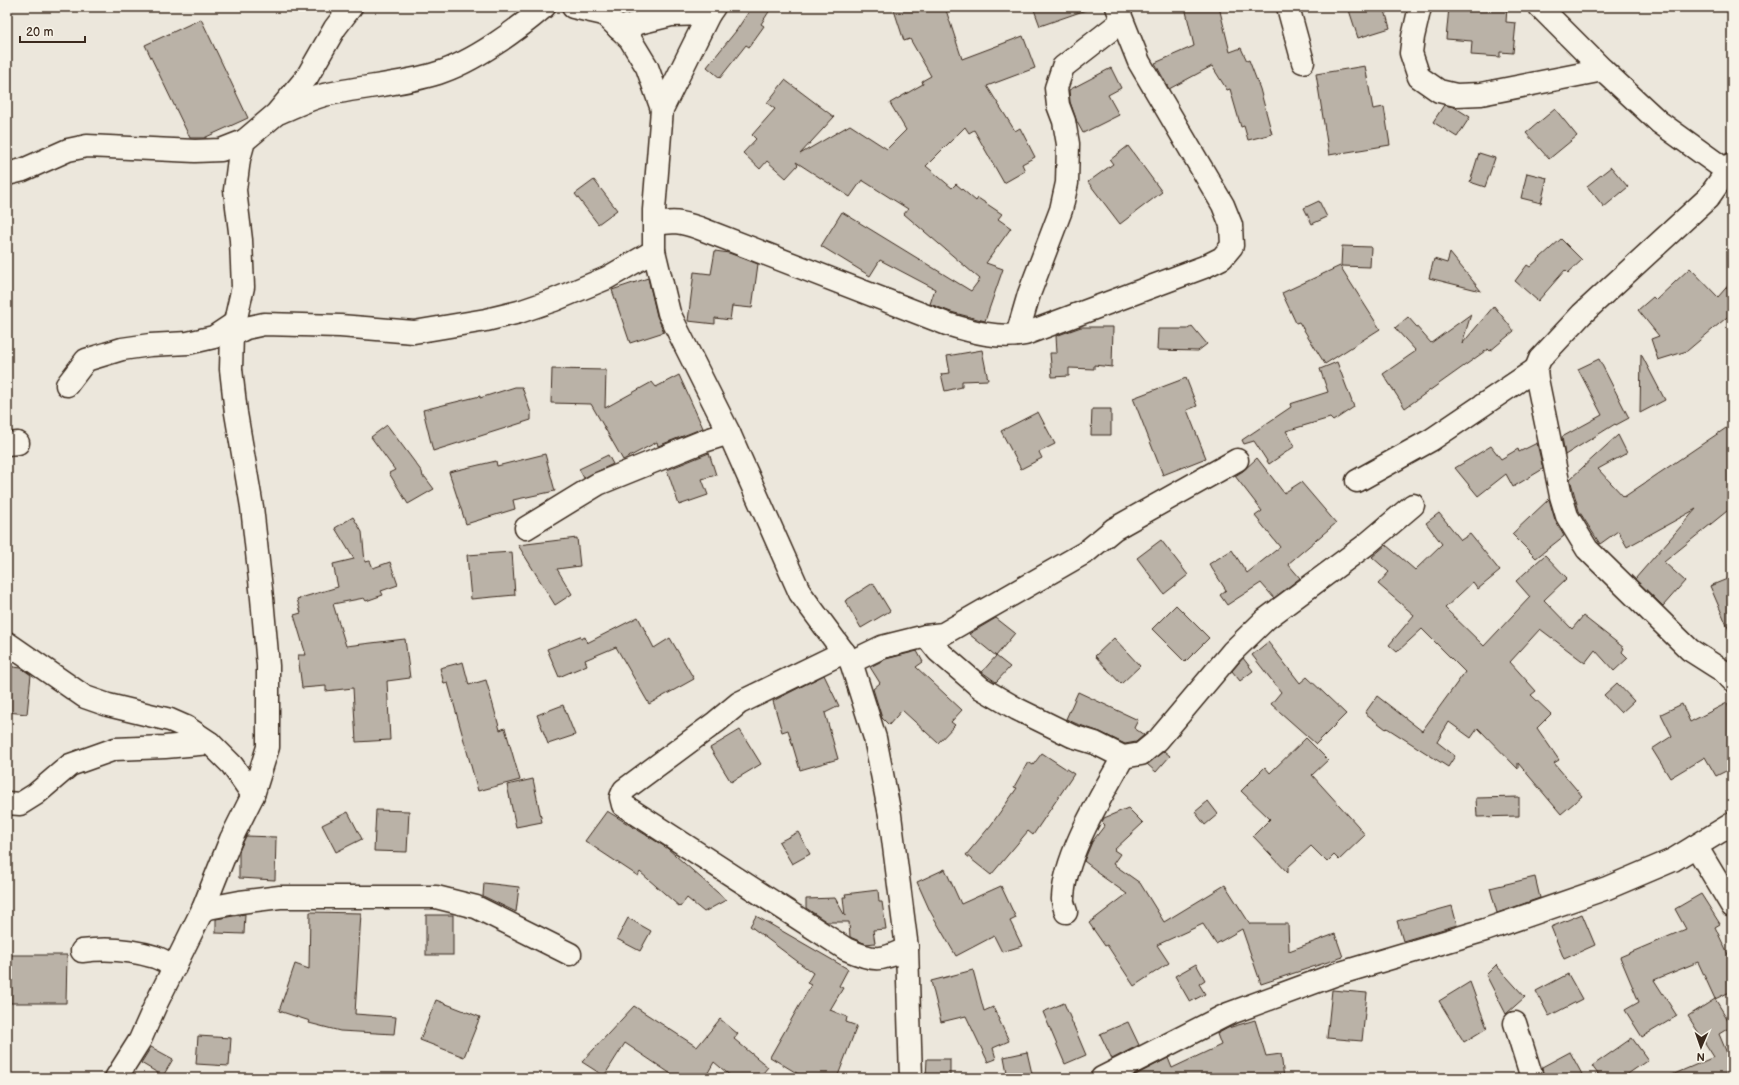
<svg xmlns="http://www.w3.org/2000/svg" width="1739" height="1085" font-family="'Balsamiq Sans',sans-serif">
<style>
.building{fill:#bab2a7;stroke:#3b2a1e}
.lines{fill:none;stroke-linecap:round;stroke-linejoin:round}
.minor-casing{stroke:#3b2a1e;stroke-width:25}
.minor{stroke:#f7f3e8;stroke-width:22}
</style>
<rect width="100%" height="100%" fill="#ece7dc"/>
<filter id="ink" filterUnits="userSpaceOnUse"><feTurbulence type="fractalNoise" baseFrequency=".025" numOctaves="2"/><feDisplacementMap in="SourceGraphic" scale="8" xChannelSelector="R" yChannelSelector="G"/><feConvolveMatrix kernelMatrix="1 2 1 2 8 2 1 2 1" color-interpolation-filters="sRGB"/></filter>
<g filter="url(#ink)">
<g class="building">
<polygon points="752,7 772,7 761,24 764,26 749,47 746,45 720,78 707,67 736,31"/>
<polygon points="893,7 945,7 962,59 1023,36 1035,68 987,86 1015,131 1020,128 1035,157 1022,164 1025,171 1004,183 974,130 969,133 965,127 926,166 952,188 956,184 976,201 978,198 1002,214 998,219 1011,228 986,263 1003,269 985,321 951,312 930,304 935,289 880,260 870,276 821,246 842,212 971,291 980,279 904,214 908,209 862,180 850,197 796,162 798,165 786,178 767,161 760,169 743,153 756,139 752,135 775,109 767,103 785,80 834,117 800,154 850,125 887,149 906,130 890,103 923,84 922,81 931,76 910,39 904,41"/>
<polygon points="1033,7 1086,7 1086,10 1040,26"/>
<polygon points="1185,7 1219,7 1230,52 1241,48 1247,61 1249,60 1260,89 1272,134 1248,140 1244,126 1241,127 1230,89 1227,90 1212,66 1169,89 1155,63 1194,46"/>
<polygon points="1348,7 1384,7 1390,28 1358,38"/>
<polygon points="1449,7 1507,7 1506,22 1516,23 1513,53 1500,52 1500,57 1471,55 1472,41 1446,39"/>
<polygon points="201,19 248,118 204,138 190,138 145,45"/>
<polygon points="1365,66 1373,109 1384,107 1390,145 1329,155 1316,74"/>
<polygon points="1111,68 1121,88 1108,95 1119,115 1083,133 1077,122 1070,102 1069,90"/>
<polygon points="1444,105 1454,107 1470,117 1457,137 1433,122"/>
<polygon points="1555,109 1577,136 1549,159 1526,133"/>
<polygon points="1128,146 1162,192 1120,224 1088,182 1113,164 1110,160"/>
<polygon points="1479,153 1495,158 1485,187 1470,182"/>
<polygon points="1611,167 1628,187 1604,207 1587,186"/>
<polygon points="1527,173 1547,178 1541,203 1521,198"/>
<polygon points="594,180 617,210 598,224 575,194"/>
<polygon points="1319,201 1327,217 1312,224 1304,208"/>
<polygon points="1561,239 1582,260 1568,273 1565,270 1538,301 1515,281 1527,265 1530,267"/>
<polygon points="1342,246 1371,247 1370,267 1341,266"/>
<polygon points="715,251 729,253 758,264 752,308 732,306 730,320 715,318 715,324 688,321 694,272 711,274"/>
<polygon points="1450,253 1481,291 1429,278 1434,259 1447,263"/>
<polygon points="1340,266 1380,329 1325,364 1299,322 1296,323 1282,293"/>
<polygon points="1690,268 1718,297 1732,281 1732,313 1687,351 1658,360 1651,339 1659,336 1638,310 1653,297 1656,300"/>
<polygon points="648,278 657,316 664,332 630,343 612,290"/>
<polygon points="1494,306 1514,331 1490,351 1488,349 1405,408 1383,374 1416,351 1395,328 1408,317 1431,343 1471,314 1462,344"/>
<polygon points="1192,326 1207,344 1198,351 1157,350 1158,329 1188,329"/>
<polygon points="1081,327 1113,327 1112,367 1094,365 1094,369 1069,368 1069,376 1052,377 1050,353 1057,353 1056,336"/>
<polygon points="982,350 988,380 962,381 962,387 945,391 941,374 950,373 947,356"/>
<polygon points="1641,354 1665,400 1640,413"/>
<polygon points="1599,359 1629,418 1616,425 1615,424 1565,455 1562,437 1602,415 1578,369"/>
<polygon points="1337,362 1354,407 1333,421 1330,418 1286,431 1295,446 1269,464 1254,441 1244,444 1242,440 1291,407 1290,404 1328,392 1320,369"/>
<polygon points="552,369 606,370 605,408 652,382 656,387 679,375 703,428 658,446 657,442 623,460 591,404 551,403"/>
<polygon points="1186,378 1197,406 1187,410 1206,458 1163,475 1133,398"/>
<polygon points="515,387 522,387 531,413 531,420 433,451 423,410 480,396 480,398"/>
<polygon points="1092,409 1111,409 1111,435 1091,435"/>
<polygon points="1038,412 1055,444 1039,452 1042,458 1021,469 1001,431"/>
<polygon points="1732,424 1732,507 1664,562 1685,581 1663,606 1635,579 1696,509 1627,547 1618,531 1600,544 1579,511 1570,479 1618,435 1627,453 1598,469 1624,497"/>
<polygon points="387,425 422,472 423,477 425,477 434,489 408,504 389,473 395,470 371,437"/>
<polygon points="1537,443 1543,469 1513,487 1506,474 1478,496 1455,468 1491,446 1501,459 1518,449 1519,452"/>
<polygon points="709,453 716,475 702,479 708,495 679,505 667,470"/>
<polygon points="545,454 555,491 513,500 515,509 466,524 449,472 496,461 497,466"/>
<polygon points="608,455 613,464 584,478 579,469"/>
<polygon points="1257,458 1284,493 1301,482 1336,523 1288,564 1300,578 1274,598 1261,583 1227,605 1220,595 1226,590 1209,564 1232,550 1247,573 1280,547 1255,516 1262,511 1235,476 1243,471"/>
<polygon points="1549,499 1555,520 1564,536 1536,558 1512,534"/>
<polygon points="1439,513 1461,540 1470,534 1500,571 1478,589 1473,582 1445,608 1484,646 1530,597 1516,581 1545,555 1567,578 1544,600 1572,629 1583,616 1624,648 1622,652 1628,658 1614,671 1595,650 1585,663 1540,629 1510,662 1536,691 1531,695 1551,714 1537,728 1559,760 1554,763 1582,796 1561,814 1518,763 1518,769 1478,728 1471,738 1449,722 1437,742 1455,756 1448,767 1387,728 1386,729 1365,713 1377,696 1422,731 1465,672 1422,629 1397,652 1389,645 1414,615 1378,584 1389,572 1372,557 1386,545 1415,570 1442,544 1426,523"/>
<polygon points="353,517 362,532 365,562 370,561 373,568 390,562 398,585 381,591 383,595 366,601 364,598 333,604 346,646 405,639 410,678 387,681 390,740 356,742 353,688 326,691 326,686 302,688 298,655 306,655 294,615 301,613 297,599 338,587 333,564 354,559 335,528"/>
<polygon points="577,538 580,566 557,569 572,594 555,605 518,545"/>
<polygon points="1161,540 1188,575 1164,594 1137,558"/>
<polygon points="512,552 515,595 471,599 467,555"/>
<polygon points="1732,577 1732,637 1710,586"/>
<polygon points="873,583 890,611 861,628 845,601"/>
<polygon points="1176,605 1209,638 1185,662 1152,629"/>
<polygon points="638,617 654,648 670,638 694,679 649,704 616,647 585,660 587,665 559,677 547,649 580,636 581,639 585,637 587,643"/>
<polygon points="996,618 1015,633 996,656 969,634"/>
<polygon points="1114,638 1140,666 1121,684 1095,656"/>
<polygon points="1268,642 1300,683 1307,677 1346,714 1316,744 1271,704 1281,692 1252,655"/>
<polygon points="917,651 923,662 916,667 962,710 951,722 955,725 938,743 902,710 889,725 882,718 873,689 880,683 870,667 886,659"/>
<polygon points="996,656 1010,667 996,682 982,672"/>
<polygon points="1243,658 1253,671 1240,681 1232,671"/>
<polygon points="463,662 469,685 486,680 500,730 505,728 520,780 478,791 448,683 444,684 440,668"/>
<polygon points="7,666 21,668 31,675 27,714 7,712"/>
<polygon points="824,675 839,706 825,713 838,759 800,770 788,730 782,732 773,701"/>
<polygon points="1617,683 1634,701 1621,713 1604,695"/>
<polygon points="1078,692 1138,720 1134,728 1144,735 1136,742 1125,744 1100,732 1077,724 1066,719"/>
<polygon points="1727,703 1732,713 1732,768 1716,776 1705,757 1670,778 1652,749 1672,736 1661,714 1682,704 1690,722"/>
<polygon points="563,705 575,735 548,744 537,715"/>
<polygon points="740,730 761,764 731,782 710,748"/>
<polygon points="1306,738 1328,760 1312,775 1358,826 1365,835 1339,860 1334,855 1327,862 1311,846 1288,867 1288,873 1253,836 1270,819 1241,791 1265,767 1270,773"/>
<polygon points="1164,751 1170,756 1156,772 1147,764"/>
<polygon points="1042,753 1074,774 1033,835 1028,831 991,875 966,855 991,825 1017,788 1014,787 1028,762 1033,765"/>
<polygon points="533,779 542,822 516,827 507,785"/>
<polygon points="1519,797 1519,816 1477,817 1476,798"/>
<polygon points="1208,801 1218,814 1205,825 1195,812"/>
<polygon points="1128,808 1143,823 1114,850 1120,854 1113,864 1140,883 1164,922 1225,885 1250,924 1288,924 1289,951 1335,934 1343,957 1261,984 1242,929 1216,944 1203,924 1157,945 1169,963 1134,986 1107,945 1105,946 1089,923 1127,894 1096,872 1097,871 1084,861 1092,842 1105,825 1102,822 1104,818"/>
<polygon points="376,810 409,811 407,852 374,851"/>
<polygon points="607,811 667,848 726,900 704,912 687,898 680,907 640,872 638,876 585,841"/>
<polygon points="348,812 362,839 336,852 322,825"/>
<polygon points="798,832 810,854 792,864 779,842"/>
<polygon points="246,836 276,837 275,880 239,878 239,851"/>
<polygon points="945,869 961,904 1001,886 1016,918 1010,921 1022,946 1002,952 994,936 956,956 930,911 917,882"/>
<polygon points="1535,877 1540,898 1497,913 1490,888"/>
<polygon points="484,883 519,887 516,912 483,896"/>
<polygon points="878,890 879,902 882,902 886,929 873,930 875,943 866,944 850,937 849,922 827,922 806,908 806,899 835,898 845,916 843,897 846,897 845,894"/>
<polygon points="1701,894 1720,924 1715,927 1732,963 1732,991 1715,999 1698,962 1654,980 1677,1016 1642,1037 1625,1010 1639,1002 1620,957 1686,929 1675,909"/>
<polygon points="1452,906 1457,925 1403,941 1397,921"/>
<polygon points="310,912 361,913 355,1014 396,1017 394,1034 340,1031 309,1023 310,1021 279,1011 295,964 309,969"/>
<polygon points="245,914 244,934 216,933 216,919"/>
<polygon points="1582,914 1595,945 1564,959 1551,927"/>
<rect x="426" y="915" width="27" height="40"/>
<polygon points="756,916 848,969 839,986 843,988 830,1010 847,1017 846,1022 857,1026 837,1078 805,1078 770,1057 811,985 807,983 813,973 750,926"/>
<polygon points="628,918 651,931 640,951 617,939"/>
<polygon points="10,955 67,955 66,1003 10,1003"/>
<polygon points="1196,964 1205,980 1199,984 1205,994 1190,1002 1175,976"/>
<polygon points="1496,965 1525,997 1506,1014 1486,975"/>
<polygon points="973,970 984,1011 993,1007 1009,1041 993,1048 996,1059 988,1062 966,1016 941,1022 931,981"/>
<polygon points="1568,974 1582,999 1549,1016 1536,991"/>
<polygon points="1470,982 1487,1028 1464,1042 1439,1001"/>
<polygon points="1332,990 1367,993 1362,1041 1327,1038"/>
<polygon points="1715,999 1732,1026 1719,1034 1732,1065 1732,1078 1665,1078 1714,1057 1688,1016"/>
<polygon points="436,1000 480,1017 464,1057 420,1040"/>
<polygon points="1064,1003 1086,1055 1065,1064 1043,1012"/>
<polygon points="634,1006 697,1047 720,1019 738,1034 734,1039 768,1067 759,1078 733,1078 714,1062 705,1078 677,1078 625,1043 604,1076 582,1062"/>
<polygon points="1255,1020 1266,1056 1281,1054 1284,1078 1130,1078 1168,1058 1172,1068 1221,1045 1217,1034 1228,1028"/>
<polygon points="1128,1022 1139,1045 1112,1059 1100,1034"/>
<polygon points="198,1036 231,1038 229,1066 196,1064"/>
<polygon points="1632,1038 1648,1060 1622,1078 1601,1078 1592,1066"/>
<polygon points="151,1047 173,1059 163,1076 141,1063"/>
<polygon points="1027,1052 1033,1078 1008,1078 1004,1057"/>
<polygon points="1570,1052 1584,1078 1544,1078 1542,1067"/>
<polygon points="927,1059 950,1059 950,1078 926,1078"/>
</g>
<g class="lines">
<g class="minor-casing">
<g id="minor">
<polyline points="573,7 604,14 630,39 647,67 662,109"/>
<polyline points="714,7 709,14 662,109 654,210 654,251 669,313 729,433 800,593 851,662 875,738 890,815 907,948 911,1078"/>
<polyline points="1288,7 1303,62"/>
<polyline points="1420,7 1413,37 1411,53 1419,77 1439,91 1456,95 1481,94 1603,70"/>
<polyline points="1540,7 1603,70 1659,122 1727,171"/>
<polyline points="618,28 671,15 709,14"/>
<path d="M278,113C293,107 309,99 324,95C362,86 401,85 438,73C473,62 516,31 544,7"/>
<polyline points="1732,164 1708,198 1582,314 1540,359 1536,369 1537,379 1561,496 1567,516 1587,549 1690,650 1723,671 1732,680"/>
<polyline points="7,174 23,170 68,150 87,146 195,151 221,150 244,141"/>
<path d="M655,225C673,220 681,222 699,228L947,324C973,332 998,339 1025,334L1204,267L1222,258L1232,246L1231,225L1223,205L1139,62L1117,7"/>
<polyline points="232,335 246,328 264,324 340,326 414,332 486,320 519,312 554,300 607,278 654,251"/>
<polyline points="1017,335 1029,294 1061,210 1067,183 1068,144 1064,121 1058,105 1056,88 1063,67 1122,21"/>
<polyline points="67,385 86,360 122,349 150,345 188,343 214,337 235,323"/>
<polyline points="7,444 18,443"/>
<polyline points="1357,481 1431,440 1536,369"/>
<polyline points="526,528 598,484 704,441 729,433"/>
<polyline points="926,636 938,651 981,688 1017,709 1072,736 1095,743 1123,757 1141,754 1158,740 1232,652 1266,619 1367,544 1413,505"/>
<polyline points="7,643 85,697 108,705 170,720 186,727 210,743 232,765 253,795"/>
<path d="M844,652L739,703L716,722L624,790L621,797L623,805L846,949C873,961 881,962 907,948"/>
<polyline points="851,662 882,647 926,636 943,634 1086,552 1114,529 1237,460"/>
<polyline points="7,803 20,804 36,794 70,765 115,749 165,747 210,743"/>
<polyline points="1696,846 1732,906"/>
<polyline points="203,909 240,902 280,897 436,897 476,907 570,954"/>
<path d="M1066,912C1065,908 1062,902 1063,898C1065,853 1102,796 1123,757"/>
<path d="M82,951C105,948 132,950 155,957C161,959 168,963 175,967"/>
<polyline points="1515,1023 1532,1078"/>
<polyline points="116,1078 140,1040 156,1004 203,909 231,839 253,795 268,747 268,666 262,598 252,507 236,413 231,369 232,335 243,287 241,240 235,190 239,159 244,141 276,114 307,77 335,28 351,7"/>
<polyline points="1102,1078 1228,1014 1337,974 1485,930 1607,888 1673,860 1732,824"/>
</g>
</g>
<use href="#minor" class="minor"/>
</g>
</g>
<rect width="1739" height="1085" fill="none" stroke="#f7f3e8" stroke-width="24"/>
<rect x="12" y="12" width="1715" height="1061" fill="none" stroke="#3b2a1e" stroke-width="1.5" filter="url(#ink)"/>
<g transform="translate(1701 1047) rotate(182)" stroke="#f7f3e8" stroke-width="3" paint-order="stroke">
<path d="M0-3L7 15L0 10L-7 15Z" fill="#3b2a1e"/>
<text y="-6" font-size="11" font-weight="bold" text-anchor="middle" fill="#3b2a1e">N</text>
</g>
<path d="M20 36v6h65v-6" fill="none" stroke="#3b2a1e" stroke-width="2"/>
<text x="26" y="36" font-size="12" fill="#3b2a1e" stroke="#f7f3e8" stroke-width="3" paint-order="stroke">20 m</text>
</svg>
